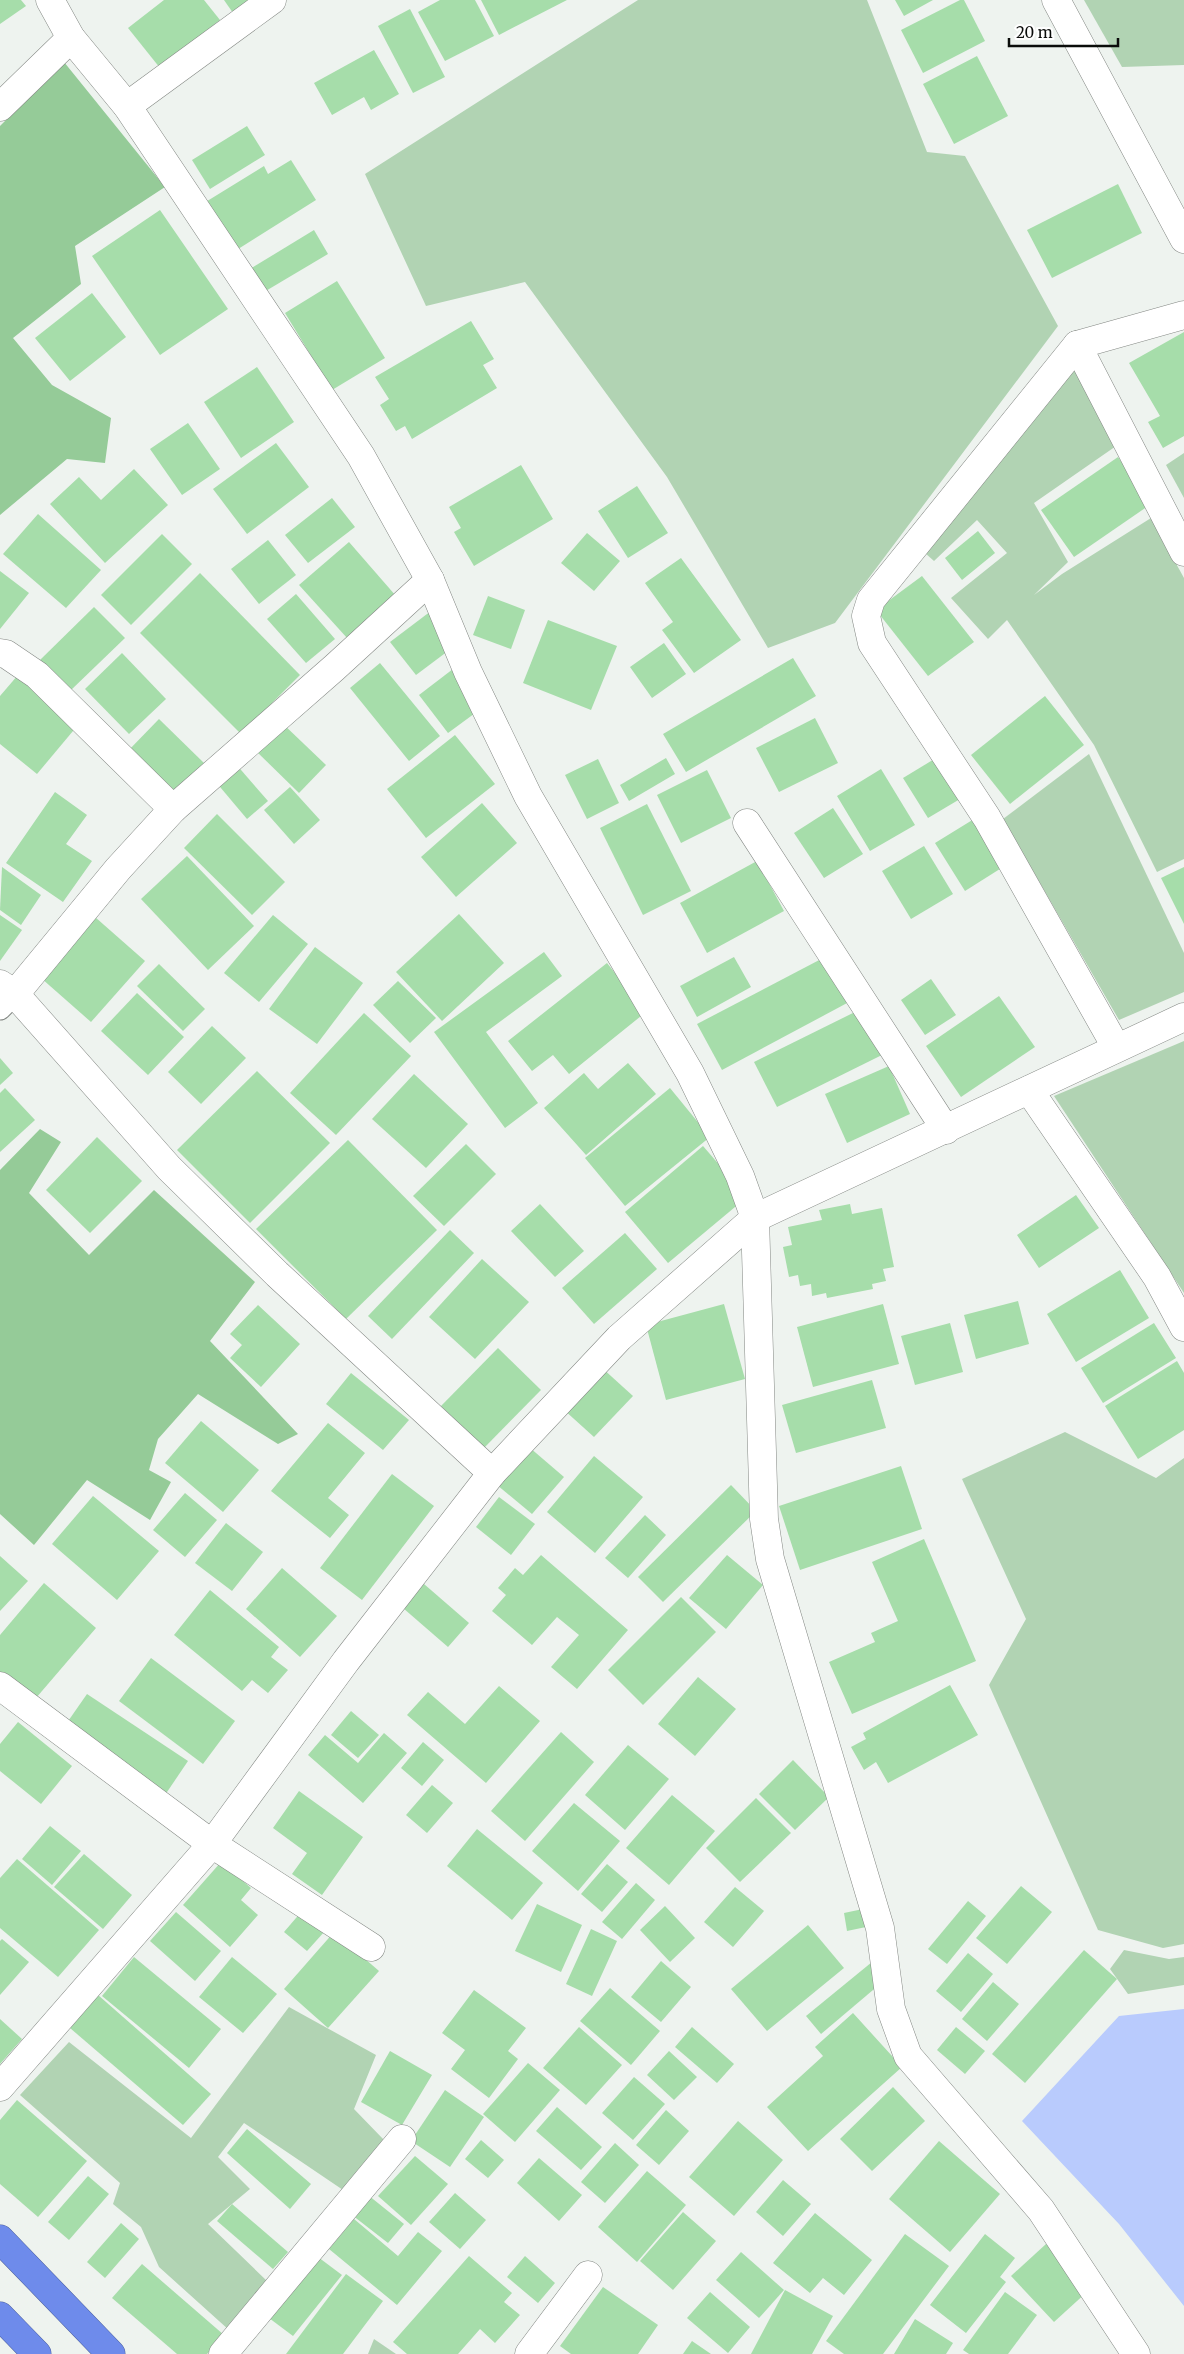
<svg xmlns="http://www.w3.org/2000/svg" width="1184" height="2354" font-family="Merriweather,serif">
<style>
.green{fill:#b1d3b3}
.forest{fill:#95cb98}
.water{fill:#b9cbfd}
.building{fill:#a6ddaa}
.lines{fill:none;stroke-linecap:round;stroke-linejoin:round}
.lane-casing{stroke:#848884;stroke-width:23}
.street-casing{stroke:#848884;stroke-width:29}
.highway-casing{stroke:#4b5f9c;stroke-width:29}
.lane{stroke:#fff;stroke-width:21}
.street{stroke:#fff;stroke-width:28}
.highway{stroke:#6e8beb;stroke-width:28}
</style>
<rect width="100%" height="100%" fill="#eef3ef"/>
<g class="green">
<polygon points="638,0 867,0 927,152 965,156 1058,326 835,623 768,648 667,477 525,282 426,306 365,174"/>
<polygon points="1084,0 1184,0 1184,65 1122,67"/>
<polygon points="1074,363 1119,444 1034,503 1068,562 1034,595 1062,574 1151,518 1184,578 1184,859 1157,872 1094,745 1007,620 988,639 951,598 1007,553 977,520 934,561 925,553"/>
<polygon points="1184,453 1184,498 1166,465"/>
<polygon points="1089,754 1184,953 1184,992 1119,1020 1003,819"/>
<polygon points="1184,1041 1184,1293 1054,1096"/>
<polygon points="1065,1432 1156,1478 1184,1458 1184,1944 1163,1948 1098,1930 989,1685 1026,1619 962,1479"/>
<polygon points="1124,1950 1169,1959 1184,1957 1184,1985 1128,1994 1110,1969"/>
<polygon points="289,2007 376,2055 354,2109 384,2140 346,2192 244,2123 218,2157 250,2189 208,2224 267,2281 229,2330 159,2267 141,2227 113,2204 120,2183 20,2095 69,2042 191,2138"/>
<polygon points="374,2339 396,2354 368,2354"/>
</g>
<g class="forest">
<polygon points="64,62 165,187 75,246 81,284 13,338 52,385 111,418 105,463 67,459 0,515 0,126"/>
<polygon points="40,1129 61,1142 29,1193 89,1255 154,1190 255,1282 210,1341 298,1434 278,1444 198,1394 158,1439 149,1470 171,1482 150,1520 87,1480 34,1545 0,1514 0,1170"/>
</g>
<polygon class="water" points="1184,2009 1184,2306 1119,2224 1022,2121 1119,2016"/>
<g class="building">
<polygon points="0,0 21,0 26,6 0,24"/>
<polygon points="164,0 204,0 220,20 160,68 128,28"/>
<polygon points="224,0 253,0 233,13"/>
<polygon points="440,0 475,0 494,36 445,61 418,12"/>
<polygon points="481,0 567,0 499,35"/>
<polygon points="895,0 933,0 904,16"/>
<polygon points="960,0 964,0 985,41 923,73 901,30"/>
<polygon points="410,9 445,77 413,93 378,26"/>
<polygon points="374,50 399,94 371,110 364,97 332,115 314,83"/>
<polygon points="977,56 1008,116 954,144 923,84"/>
<polygon points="247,126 265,155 210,189 192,160"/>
<polygon points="291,160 316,200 235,251 204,203 264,166 268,174"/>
<polygon points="1118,184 1142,233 1052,278 1027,230"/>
<polygon points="160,210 228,309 160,355 92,256"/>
<polygon points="314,230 328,254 264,292 250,269"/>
<polygon points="337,281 385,358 332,390 285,313"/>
<polygon points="92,293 126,337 70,381 35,338"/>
<polygon points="471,321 494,359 483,365 497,388 412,439 405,426 396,431 380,405 389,399 375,377"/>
<polygon points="1184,332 1184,436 1163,448 1148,422 1160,416 1129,363"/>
<polygon points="257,367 294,422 241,458 204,402"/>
<polygon points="188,423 220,469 182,495 150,449"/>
<polygon points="276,443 309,487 247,534 213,489"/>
<polygon points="1118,457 1151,504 1074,557 1041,510"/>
<polygon points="521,465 553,519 474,566 454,532 461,528 449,507"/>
<polygon points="134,469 168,505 105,563 50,504 79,477 101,500"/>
<polygon points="637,486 668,533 628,558 598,511"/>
<polygon points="332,498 355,527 308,563 285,535"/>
<polygon points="38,514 101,570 66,608 3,554"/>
<polygon points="978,531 995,553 962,580 945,558"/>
<polygon points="587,533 620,561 594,591 561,563"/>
<polygon points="162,534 192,564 131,625 101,595"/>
<polygon points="268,540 296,575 259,604 231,569"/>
<polygon points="349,542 396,596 348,639 299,585"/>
<polygon points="681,558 741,640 694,673 662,630 673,622 645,583"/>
<polygon points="0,571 29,593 0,629"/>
<polygon points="200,573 300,675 241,734 140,633"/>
<polygon points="922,576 974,642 928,676 876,610"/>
<polygon points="296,594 335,639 306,663 267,619"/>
<polygon points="488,596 525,610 511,649 473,635"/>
<polygon points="94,607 125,638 70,691 40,660"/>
<polygon points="431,611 456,645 416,675 390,642"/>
<polygon points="548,620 617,646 591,710 523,683"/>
<polygon points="664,643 686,674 652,698 630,667"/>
<polygon points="122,653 166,699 129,734 85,689"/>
<polygon points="793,658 816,696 686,772 663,734"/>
<polygon points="380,663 440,736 409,761 350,688"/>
<polygon points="453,669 482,708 448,733 419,695"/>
<polygon points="18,675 78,725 37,774 0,744 0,696"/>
<polygon points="1045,696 1084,745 1010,804 971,755"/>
<polygon points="815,718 838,763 779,792 756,748"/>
<polygon points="159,719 205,764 171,798 126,753"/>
<polygon points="281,722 326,765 299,793 254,749"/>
<polygon points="455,735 495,784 426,838 387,789"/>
<polygon points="666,758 675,774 629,801 620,785"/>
<polygon points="936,758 960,799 928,818 903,778"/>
<polygon points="598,759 619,803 587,819 565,775"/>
<polygon points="235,763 268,801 247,819 215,781"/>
<polygon points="881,769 915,825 870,851 837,796"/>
<polygon points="707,770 731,818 681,843 657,795"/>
<polygon points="290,787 320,820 294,844 264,810"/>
<polygon points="55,792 87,815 66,844 92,861 63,902 6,863"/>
<polygon points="482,803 517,843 456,897 421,857"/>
<polygon points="647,804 691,891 643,915 600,828"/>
<polygon points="833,808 863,854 824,878 794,833"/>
<polygon points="217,814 285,882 252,915 184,848"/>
<polygon points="974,819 1003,867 965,891 935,843"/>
<polygon points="924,846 953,894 911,919 882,871"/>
<polygon points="187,856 254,926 208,970 141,899"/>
<polygon points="757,861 784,911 707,953 680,903"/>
<polygon points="2,867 41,895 21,925 0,910"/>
<polygon points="1184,867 1184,924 1161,878"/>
<polygon points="459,914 504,963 442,1021 396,972"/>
<polygon points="0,915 22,930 0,961"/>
<polygon points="273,915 308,944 259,1002 224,973"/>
<polygon points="95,917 145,961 91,1022 41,978"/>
<polygon points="315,947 363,983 317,1044 269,1009"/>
<polygon points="544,952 562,976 486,1032 538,1103 505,1128 434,1032"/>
<polygon points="734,957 751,987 697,1017 680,986"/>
<polygon points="825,957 849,1002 722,1070 697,1024"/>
<polygon points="607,963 646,1012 569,1074 553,1055 532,1071 508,1041"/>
<polygon points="159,964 205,1009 183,1031 137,986"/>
<polygon points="931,979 956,1015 925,1035 901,1000"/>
<polygon points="398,981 436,1018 410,1043 373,1005"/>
<polygon points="137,993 184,1037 148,1075 101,1031"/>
<polygon points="999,996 1035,1047 961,1097 926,1046"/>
<polygon points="861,1009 884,1054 777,1107 754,1062"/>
<polygon points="364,1013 411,1056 336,1135 290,1093"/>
<polygon points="212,1026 246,1058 201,1104 168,1072"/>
<polygon points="0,1058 13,1073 0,1085"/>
<polygon points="628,1063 656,1094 586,1155 544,1108 584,1073 598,1089"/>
<polygon points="889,1066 910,1114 847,1143 825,1094"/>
<polygon points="257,1071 330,1143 250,1223 177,1150"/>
<polygon points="414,1074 468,1124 426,1168 372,1119"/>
<polygon points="5,1088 35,1120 0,1152 0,1093"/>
<polygon points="670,1088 710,1137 625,1206 585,1158"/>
<polygon points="97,1137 142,1181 90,1233 46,1190"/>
<polygon points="348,1140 437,1230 346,1319 256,1229"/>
<polygon points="466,1144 496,1174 444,1226 413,1196"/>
<polygon points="703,1146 747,1197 668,1263 625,1212"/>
<polygon points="1076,1195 1099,1228 1039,1268 1017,1235"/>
<polygon points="540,1204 584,1251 555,1277 511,1231"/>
<polygon points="850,1204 852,1214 882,1208 894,1267 883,1269 886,1281 872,1284 873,1289 827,1298 826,1293 812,1296 811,1284 800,1286 798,1275 789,1277 783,1247 792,1245 788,1227 822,1220 819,1210"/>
<polygon points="450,1230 474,1253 392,1339 368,1316"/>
<polygon points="625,1233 657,1269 594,1324 562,1288"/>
<polygon points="482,1259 529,1302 475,1359 429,1317"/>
<polygon points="1120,1270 1149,1318 1076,1362 1047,1314"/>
<polygon points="1018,1301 1029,1344 976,1359 964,1315"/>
<polygon points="724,1304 745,1379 666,1400 646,1325"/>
<polygon points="883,1304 899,1364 813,1387 797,1327"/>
<polygon points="258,1305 300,1344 261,1387 230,1358 242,1345 230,1334"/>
<polygon points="950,1323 963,1372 915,1385 901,1336"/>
<polygon points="1154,1323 1176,1358 1103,1403 1081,1368"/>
<polygon points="498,1348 541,1390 484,1448 441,1406"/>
<polygon points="1177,1361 1184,1373 1184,1430 1138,1459 1105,1406"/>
<polygon points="601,1367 633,1396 594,1437 563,1409"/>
<polygon points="351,1373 409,1420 383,1450 326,1404"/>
<polygon points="872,1380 886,1428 796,1453 782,1405"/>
<polygon points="201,1421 259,1470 223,1512 165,1463"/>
<polygon points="328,1423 365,1453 328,1498 349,1515 330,1538 271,1491"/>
<polygon points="529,1447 564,1477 532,1514 497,1485"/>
<polygon points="594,1456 643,1497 595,1553 547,1512"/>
<polygon points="901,1466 922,1529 800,1570 779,1506"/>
<polygon points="392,1474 434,1506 362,1600 320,1568"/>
<polygon points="731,1485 756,1511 663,1602 638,1577"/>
<polygon points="185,1493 217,1520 185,1557 153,1530"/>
<polygon points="93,1496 159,1551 117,1600 52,1544"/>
<polygon points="499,1497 535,1524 511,1555 476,1527"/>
<polygon points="645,1515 666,1535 628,1578 605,1558"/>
<polygon points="226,1523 263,1552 232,1591 195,1563"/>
<polygon points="924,1539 976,1661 852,1714 829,1662 875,1642 871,1633 898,1621 872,1562"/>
<polygon points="541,1555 628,1630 577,1689 551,1667 579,1635 557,1617 532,1645 492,1611 506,1595 498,1588 515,1568 523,1575"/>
<polygon points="727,1555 763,1585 726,1629 689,1598"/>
<polygon points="0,1556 28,1581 0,1611"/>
<polygon points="282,1568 337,1616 300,1657 246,1609"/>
<polygon points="44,1583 96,1628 36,1698 0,1682 0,1635"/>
<polygon points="424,1584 469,1623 448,1647 403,1608"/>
<polygon points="210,1590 279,1647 271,1657 288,1670 268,1693 252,1680 242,1691 174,1635"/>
<polygon points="681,1597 716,1632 643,1705 608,1670"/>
<polygon points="151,1658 235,1721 203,1764 119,1701"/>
<polygon points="698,1677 736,1709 695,1756 658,1724"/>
<polygon points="950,1685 978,1735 888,1783 876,1762 864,1770 851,1747 866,1739 863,1733"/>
<polygon points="499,1686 540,1721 486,1783 407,1715 428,1692 465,1724"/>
<polygon points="87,1694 188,1761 165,1795 64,1727"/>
<polygon points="351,1711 379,1735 358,1758 331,1735"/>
<polygon points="18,1722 72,1766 41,1804 0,1771 0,1744"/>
<polygon points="561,1732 594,1762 525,1841 491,1811"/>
<polygon points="384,1733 407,1753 363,1803 308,1755 325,1735 358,1763"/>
<polygon points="423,1742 444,1760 422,1786 401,1768"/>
<polygon points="628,1745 669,1779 625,1830 585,1795"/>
<polygon points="793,1760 829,1797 795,1830 759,1794"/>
<polygon points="432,1785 453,1803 427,1833 406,1815"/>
<polygon points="299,1791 363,1837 322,1895 292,1874 307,1853 273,1828"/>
<polygon points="672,1795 715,1831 669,1885 626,1848"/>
<polygon points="756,1798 791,1833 740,1882 706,1848"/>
<polygon points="574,1803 620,1841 578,1891 532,1851"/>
<polygon points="50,1826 81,1851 52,1885 22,1859"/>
<polygon points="477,1829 543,1883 512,1920 447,1866"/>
<polygon points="84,1854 132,1895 103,1929 54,1887"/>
<polygon points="17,1859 99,1930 58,1977 0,1928 0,1878"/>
<polygon points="221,1862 251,1888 241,1900 258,1915 230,1947 183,1905"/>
<polygon points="607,1864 628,1882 602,1912 581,1894"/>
<polygon points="636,1883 655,1900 622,1939 602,1922"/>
<polygon points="1021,1886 1052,1912 1007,1964 976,1938"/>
<polygon points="735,1887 764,1911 733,1947 704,1922"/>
<polygon points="968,1901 986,1916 947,1964 928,1949"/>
<polygon points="537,1904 582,1925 561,1972 515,1951"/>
<polygon points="665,1906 695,1938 670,1962 640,1930"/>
<polygon points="863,1909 866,1927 847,1931 844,1913"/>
<polygon points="302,1911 325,1931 307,1951 284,1932"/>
<polygon points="176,1912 221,1951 195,1981 150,1941"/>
<polygon points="808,1925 844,1968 767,2031 731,1989"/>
<polygon points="591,1929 617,1941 592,1996 566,1984"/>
<polygon points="334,1932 379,1971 328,2028 284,1989"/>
<polygon points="2,1939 29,1962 0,1995 0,1941"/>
<polygon points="1084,1950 1117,1979 1025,2083 992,2054"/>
<polygon points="968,1953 993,1974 961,2012 936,1991"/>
<polygon points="134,1957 221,2029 189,2068 102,1996"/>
<polygon points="232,1957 277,1994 243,2033 199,1997"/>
<polygon points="661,1961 691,1987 661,2022 631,1997"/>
<polygon points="872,1962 886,1979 821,2034 806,2016"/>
<polygon points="993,1982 1019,2004 987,2041 962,2019"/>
<polygon points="610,1988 660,2031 631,2065 580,2021"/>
<polygon points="474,1990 526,2028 508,2051 518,2059 489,2098 451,2069 465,2050 442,2033"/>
<polygon points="98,1995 211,2094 183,2125 70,2028"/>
<polygon points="853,2013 902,2067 808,2151 767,2107 823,2056 815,2047"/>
<polygon points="0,2019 22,2039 0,2064"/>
<polygon points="579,2027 622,2065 586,2105 543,2068"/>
<polygon points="692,2027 734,2064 717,2083 675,2047"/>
<polygon points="956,2027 985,2051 965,2074 937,2050"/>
<polygon points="390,2051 432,2075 402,2125 361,2102"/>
<polygon points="669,2051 697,2077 674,2100 647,2075"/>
<polygon points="528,2063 560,2090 515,2142 483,2114"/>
<polygon points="634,2077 665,2104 633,2140 602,2113"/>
<polygon points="893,2087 925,2121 872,2171 840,2139"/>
<polygon points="445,2090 484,2117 450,2167 411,2141"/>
<polygon points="17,2100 87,2161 38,2217 0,2184 0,2120"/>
<polygon points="557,2107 602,2147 581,2170 536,2131"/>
<polygon points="666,2110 689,2131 659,2165 636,2145"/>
<polygon points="738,2121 783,2160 734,2216 689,2177"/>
<polygon points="247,2129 311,2184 290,2209 227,2153"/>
<polygon points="481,2140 504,2160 488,2178 465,2159"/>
<polygon points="939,2141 1000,2194 950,2252 889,2199"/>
<polygon points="615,2143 639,2165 605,2203 581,2182"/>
<polygon points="415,2156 448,2184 411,2225 378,2196"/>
<polygon points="539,2158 582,2195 559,2221 517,2183"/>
<polygon points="647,2171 686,2205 637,2262 598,2227"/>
<polygon points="88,2176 109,2194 69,2240 48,2222"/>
<polygon points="783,2180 811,2204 783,2236 756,2212"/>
<polygon points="455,2193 486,2220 460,2249 429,2222"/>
<polygon points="368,2195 404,2224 388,2243 352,2215"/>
<polygon points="232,2204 288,2252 273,2269 217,2221"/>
<polygon points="683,2212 716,2241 673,2290 640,2261"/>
<polygon points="815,2213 872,2260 844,2295 823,2278 810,2293 773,2263"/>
<polygon points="354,2219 398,2256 418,2232 442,2251 397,2305 329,2249"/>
<polygon points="121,2223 139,2239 105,2278 87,2262"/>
<polygon points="905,2234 949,2266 883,2354 844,2354 826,2341"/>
<polygon points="985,2234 1015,2258 1000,2277 1006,2282 966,2333 930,2305"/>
<polygon points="1046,2244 1088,2291 1054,2322 1011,2276"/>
<polygon points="741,2252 784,2290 759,2318 716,2280"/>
<polygon points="314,2254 342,2275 293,2336 265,2315"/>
<polygon points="469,2256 512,2293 504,2302 520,2315 495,2343 480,2329 458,2354 407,2354 393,2342"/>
<polygon points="525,2256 555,2283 538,2303 507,2277"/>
<polygon points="142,2264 224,2335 207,2354 177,2354 112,2298"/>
<polygon points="346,2274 383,2301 343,2354 286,2354"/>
<polygon points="603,2287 658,2325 638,2354 571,2354 560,2346"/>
<polygon points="785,2290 833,2316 812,2354 751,2354"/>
<polygon points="710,2292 750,2327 728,2353 687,2318"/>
<polygon points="1005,2292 1037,2315 1008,2354 969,2354 963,2350"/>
<polygon points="915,2319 953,2343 946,2354 894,2354"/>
<polygon points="692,2341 711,2354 683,2354"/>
</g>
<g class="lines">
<g class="lane-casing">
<polyline id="lane" points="0,1009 15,994"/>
</g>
<g class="street-casing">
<g id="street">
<polyline points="50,0 71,38 127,106 361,456 430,580 468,672 528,796 690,1073 740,1176 755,1218 764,1519 770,1559 880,1928 891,2009 908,2056 1041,2210 1136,2354"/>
<polyline points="1056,0 1184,239"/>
<polyline points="127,106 272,0"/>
<polyline points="0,107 71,38"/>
<polyline points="1184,315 1077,345 1184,552"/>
<polyline points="1077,345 871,600 866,616 872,643 987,818 1116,1047"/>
<polyline points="0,653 6,654 37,675 173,809"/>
<polyline points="747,823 946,1130"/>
<polyline points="0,984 15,994 169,1168 277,1274 492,1473"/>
<polyline points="15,994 118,869 173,809 334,668 430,580"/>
<polyline points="1029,1090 1157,1277 1184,1327"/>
<polyline points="0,1686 212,1844 371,1947"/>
<polyline points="0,2087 212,1844 346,1661 492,1473 619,1338 755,1218 1184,1017"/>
<polyline points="223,2354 402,2139"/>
<polyline points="529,2354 588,2275"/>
</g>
</g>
<g class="highway-casing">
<g id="highway">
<polyline points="0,2239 111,2354"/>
<polyline points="0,2316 37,2354"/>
</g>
</g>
<use href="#lane" class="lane"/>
<use href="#street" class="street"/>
<use href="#highway" class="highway"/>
</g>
<path d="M1009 38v8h109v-8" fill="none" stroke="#0a0c0a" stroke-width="2.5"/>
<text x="1016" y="38" font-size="15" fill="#0a0c0a" stroke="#ffffff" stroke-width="4" paint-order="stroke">20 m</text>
</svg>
